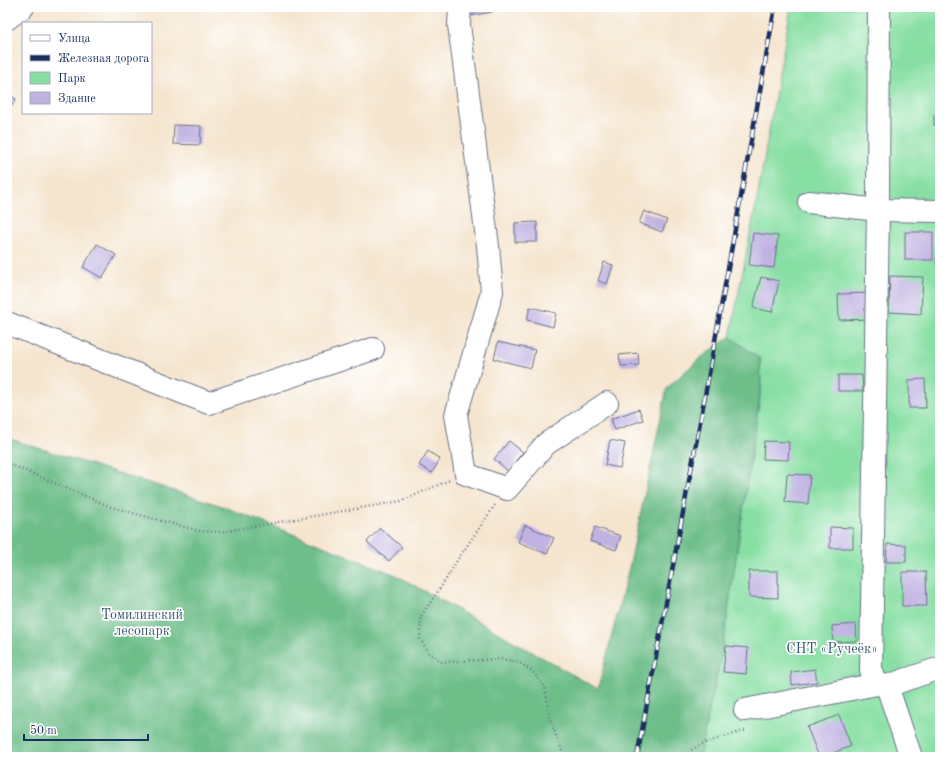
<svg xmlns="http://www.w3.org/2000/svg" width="947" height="764" font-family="'Old Standard TT',serif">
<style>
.green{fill:#87dfa3;stroke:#518780}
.forest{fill:#6dbe89;stroke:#447674}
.building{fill:#c0b3e2}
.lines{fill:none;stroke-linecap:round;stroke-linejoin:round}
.minor-casing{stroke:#676f86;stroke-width:24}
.path{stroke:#676f86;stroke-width:2.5;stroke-dasharray:1 3;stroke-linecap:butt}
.minor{stroke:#fff;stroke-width:22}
.rail-casing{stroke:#1b2f5e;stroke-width:4.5}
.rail{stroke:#fff;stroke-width:3;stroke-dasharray:9;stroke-linecap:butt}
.labels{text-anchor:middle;stroke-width:3.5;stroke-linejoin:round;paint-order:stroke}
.park-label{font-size:14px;fill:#365b6f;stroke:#fff}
</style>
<rect width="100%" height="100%" fill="#fff"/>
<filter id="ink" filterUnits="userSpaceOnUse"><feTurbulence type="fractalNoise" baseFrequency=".025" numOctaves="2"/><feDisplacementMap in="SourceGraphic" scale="8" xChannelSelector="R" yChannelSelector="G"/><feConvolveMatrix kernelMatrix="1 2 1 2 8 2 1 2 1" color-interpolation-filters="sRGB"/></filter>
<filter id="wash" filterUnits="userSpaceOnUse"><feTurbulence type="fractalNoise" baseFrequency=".012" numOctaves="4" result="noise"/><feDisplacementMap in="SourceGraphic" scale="16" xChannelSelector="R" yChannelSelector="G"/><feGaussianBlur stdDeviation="0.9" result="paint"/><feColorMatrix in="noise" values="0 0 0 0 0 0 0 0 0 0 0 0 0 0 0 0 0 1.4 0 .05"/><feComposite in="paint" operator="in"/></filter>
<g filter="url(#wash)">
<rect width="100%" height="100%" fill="#f5e5cf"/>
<polygon class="green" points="791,7 940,7 940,757 699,757 722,651 761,389 760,359 730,337 757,199"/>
<polygon class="forest" points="730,337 760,359 761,389 722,651 699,757 7,757 7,438 222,506 396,575 598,689 630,564 667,388 699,359"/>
<g id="blocks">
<g class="building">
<polygon points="468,7 491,7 492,12 469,16"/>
<polygon points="7,94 16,99 7,114"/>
<rect x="934" y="115" width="6" height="10"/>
<polygon points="174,125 201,126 200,145 173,144"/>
<polygon points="644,211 667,220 662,232 639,223"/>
<polygon points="537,222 537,242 515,242 515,223"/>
<rect x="905" y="232" width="28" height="28"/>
<polygon points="753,233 778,236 774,268 749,265"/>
<polygon points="938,243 940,243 940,265 936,264"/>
<polygon points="97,244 116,255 102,278 83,267"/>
<polygon points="604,262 613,265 607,284 598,281"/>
<polygon points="890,276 923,277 921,314 889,312"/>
<polygon points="761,277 779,281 772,312 753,308"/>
<polygon points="872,293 873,319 839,320 838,294"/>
<polygon points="530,307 556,313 553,327 527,320"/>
<polygon points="498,342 535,350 531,368 494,359"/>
<polygon points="638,353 639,365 621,366 619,355"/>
<polygon points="838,375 862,375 863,391 838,391"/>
<polygon points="925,379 926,408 909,408 909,380"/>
<polygon points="639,409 643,420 615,430 611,419"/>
<polygon points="610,440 625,443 620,468 605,465"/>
<polygon points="509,441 523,452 508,471 494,459"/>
<polygon points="764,441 789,442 788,460 763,459"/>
<polygon points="428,451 440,459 432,473 419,465"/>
<polygon points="787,474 810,475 808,504 785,502"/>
<polygon points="525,525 554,538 547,554 518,542"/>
<polygon points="595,527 621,536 616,550 590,541"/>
<polygon points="830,527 853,528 853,548 830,548"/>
<polygon points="380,528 402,547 389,561 367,542"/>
<polygon points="887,544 906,545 906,562 886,562"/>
<polygon points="749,571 778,571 778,598 749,597"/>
<polygon points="902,572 926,572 927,606 902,606"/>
<polygon points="856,624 857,641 833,642 832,626"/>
<polygon points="726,646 748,648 746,674 723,672"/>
<polygon points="815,669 817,682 792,685 791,672"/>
<polygon points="839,715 851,746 823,757 819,757 807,727"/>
</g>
</g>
</g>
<g filter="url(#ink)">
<use href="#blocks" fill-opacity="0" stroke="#676f86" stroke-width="1"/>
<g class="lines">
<g class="minor-casing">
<g id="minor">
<polyline points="460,7 459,25 488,246 492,292 456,415 466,474 507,489 546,444 607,403"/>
<polyline points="7,19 23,7"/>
<polyline points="809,202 878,210 940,211"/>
<polyline points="7,323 209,403 373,349"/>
<polyline points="877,684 871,670 878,210 879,7"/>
<polyline points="887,686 911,757"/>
<polyline points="745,710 877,684 887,686 940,668"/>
</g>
</g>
<g class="path">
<polyline points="7,463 111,507 199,531 221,532 401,501 450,480"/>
<polyline points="495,505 458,559 445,581 421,616 420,639 429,653 442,662 500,659 518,662 532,671 545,687 551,723 562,750 567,757"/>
<polyline points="688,757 691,750 704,743 747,730"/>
</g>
<use href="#minor" class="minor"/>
<g class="rail-casing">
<polyline id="rail" points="637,757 707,385 775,7"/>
</g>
<use href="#rail" class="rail"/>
</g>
</g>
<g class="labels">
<g class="park-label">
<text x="142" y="619">Томилинский<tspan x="142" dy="16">лесопарк</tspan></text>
<text x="832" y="653">СНТ «Ручеёк»</text>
</g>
</g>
<rect width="947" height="764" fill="none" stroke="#fff" stroke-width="24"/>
<rect x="22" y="22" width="130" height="92" fill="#ffffff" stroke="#a4acbf"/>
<rect x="30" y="35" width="20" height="6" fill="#ffffff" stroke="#a4acbf"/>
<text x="58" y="42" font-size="12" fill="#1b2f5e">Улица</text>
<rect x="30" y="55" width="20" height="6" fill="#1b2f5e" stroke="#a4acbf"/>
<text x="58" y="62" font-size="12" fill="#1b2f5e">Железная дорога</text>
<rect x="30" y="72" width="20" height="12" fill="#87dfa3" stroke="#a4acbf"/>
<text x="58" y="82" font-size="12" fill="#1b2f5e">Парк</text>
<rect x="30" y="92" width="20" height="12" fill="#c0b3e2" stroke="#a4acbf"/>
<text x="58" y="102" font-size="12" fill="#1b2f5e">Здание</text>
<path d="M24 734v6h124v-6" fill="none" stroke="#1b2f5e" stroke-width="2"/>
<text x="30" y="734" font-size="12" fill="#1b2f5e" stroke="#ffffff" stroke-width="3" paint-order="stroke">50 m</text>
</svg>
